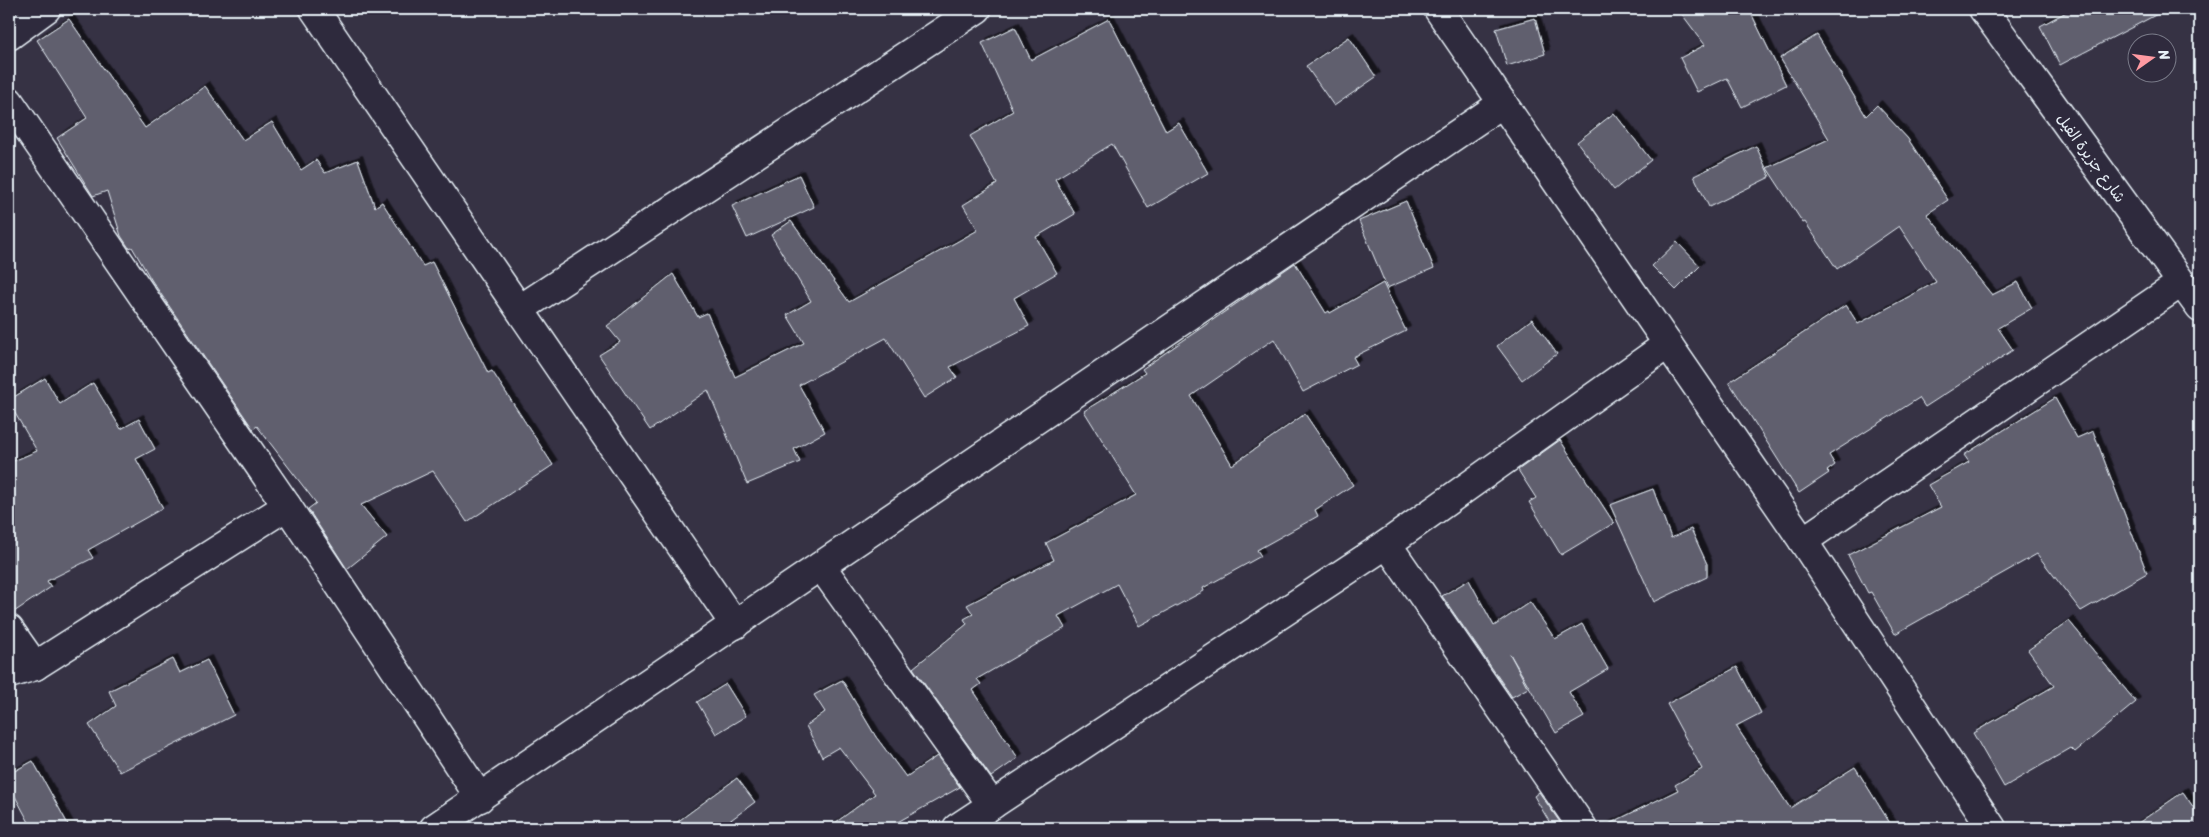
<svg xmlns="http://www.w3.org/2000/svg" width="2209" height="837" font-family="Sriracha,'Playpen Sans Arabic',sans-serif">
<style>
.building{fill:#605e6e;stroke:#e8f1f8;filter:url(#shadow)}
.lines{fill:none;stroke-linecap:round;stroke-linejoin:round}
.minor-casing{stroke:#e8f1f8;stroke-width:31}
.minor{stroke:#2f2a3d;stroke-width:28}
.labels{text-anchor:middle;stroke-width:5;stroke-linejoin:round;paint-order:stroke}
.street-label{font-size:15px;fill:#e8f1f8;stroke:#2f2a3d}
</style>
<defs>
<filter id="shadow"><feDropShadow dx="4.5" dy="-4.5" stdDeviation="0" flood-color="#0009"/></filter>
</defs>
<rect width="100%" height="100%" fill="#363244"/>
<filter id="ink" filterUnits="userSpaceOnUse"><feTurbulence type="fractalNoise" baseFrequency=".02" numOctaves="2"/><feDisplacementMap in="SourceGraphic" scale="10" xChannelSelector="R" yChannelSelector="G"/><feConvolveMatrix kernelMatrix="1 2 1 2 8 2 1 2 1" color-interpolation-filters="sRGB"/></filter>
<g filter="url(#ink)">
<g class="building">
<polygon points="1678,9 1749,9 1786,85 1742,107 1727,78 1697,92 1680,58 1705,45"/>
<polygon points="2072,9 2167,9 2060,65 2040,26"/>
<polygon points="1535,18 1545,54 1507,66 1496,29"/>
<polygon points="69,19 145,128 205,86 243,140 272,122 301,170 316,160 325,173 358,160 375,207 382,202 423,266 432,262 488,373 492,371 553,465 467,522 433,471 361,505 387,537 347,569 308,509 316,503 257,426 253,429 152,281 132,247 129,248 121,236 107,191 93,196 57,138 87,118 37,40"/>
<polygon points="1109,19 1166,131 1179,123 1208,173 1148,208 1112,144 1055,179 1075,214 1036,237 1057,273 1014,298 1029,326 950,367 957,377 924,398 886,338 799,385 825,432 794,449 800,462 747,484 708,390 650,430 599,355 620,342 607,326 673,274 698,317 707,313 735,377 804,343 787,315 811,301 771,235 791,221 849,302 978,230 963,205 997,184 970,136 1013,111 982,43 1015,27 1031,60"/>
<polygon points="1817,35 1866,116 1877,105 1908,139 1948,200 1927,214 1992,295 2018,282 2032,308 1998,328 2013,350 1925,407 1919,398 1829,455 1835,465 1827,471 1829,473 1799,493 1729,382 1846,305 1858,324 1936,282 1899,226 1837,269 1805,222 1803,223 1767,168 1829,139 1780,58"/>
<polygon points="1349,37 1376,77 1334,106 1306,66"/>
<polygon points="1614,113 1651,160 1614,190 1577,142"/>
<polygon points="1756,146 1770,177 1709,207 1694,176"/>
<polygon points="799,175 814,207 747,238 732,206"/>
<polygon points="1406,201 1434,268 1387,288 1359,221"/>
<polygon points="1677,242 1700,266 1676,290 1652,266"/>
<polygon points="1295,263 1326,313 1329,311 1330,313 1383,283 1406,331 1353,357 1357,364 1303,392 1274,339 1191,396 1232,465 1305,414 1353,485 1315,510 1318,516 1257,550 1261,556 1203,588 1204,591 1139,626 1117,584 1058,616 1065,628 977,679 981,684 973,690 1018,758 991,777 913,668 967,624 964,619 973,614 967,605 1054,560 1046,543 1136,495 1084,411 1145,373 1142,369"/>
<polygon points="1532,319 1557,354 1522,380 1497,346"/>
<polygon points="45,378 60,404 93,383 121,429 139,419 155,449 136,459 163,508 88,550 93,558 47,581 51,587 11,614 9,614 9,463 37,451 9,403 9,400"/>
<polygon points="2055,398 2077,438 2093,431 2147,573 2081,611 2037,554 1895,634 1871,592 1868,593 1848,555 1941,507 1928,485 1969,462 1964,455"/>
<polygon points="1560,440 1614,523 1561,555 1529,502 1536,498 1518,470"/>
<polygon points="1653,489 1671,538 1691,529 1707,564 1707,577 1654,602 1610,505"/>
<polygon points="1469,580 1494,626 1530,602 1555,639 1582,624 1608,669 1569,692 1584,717 1556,733 1510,654 1528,688 1512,697 1442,596"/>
<polygon points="2069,621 2136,702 2075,752 2071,748 2004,787 1973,733 2054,686 2028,650"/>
<polygon points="173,659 180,673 207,660 234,715 120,772 89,725 116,706 109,691"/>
<polygon points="1737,667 1761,713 1736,726 1790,808 1855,767 1893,828 1601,828 1678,790 1675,785 1702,769 1667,704"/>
<polygon points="842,680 876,737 906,777 937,756 960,787 887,828 828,828 875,794 839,747 822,757 806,726 825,712 814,695"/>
<polygon points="726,684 746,716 716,734 697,702"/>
<polygon points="33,761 70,828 32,828 9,785 9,774"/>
<polygon points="737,778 755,802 720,828 669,828"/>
<polygon points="1539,792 1564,828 1553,828 1534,796"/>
<polygon points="2183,792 2200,817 2200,828 2131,828"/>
</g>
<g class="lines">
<g class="minor-casing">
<g id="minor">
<polyline points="314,9 735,625"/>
<polyline points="1438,9 1803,541 1992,828"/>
<polyline points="1983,9 2200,308"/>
<polyline points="9,36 46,9"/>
<polyline points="9,101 287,506 480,798"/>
<polyline points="520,309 977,9"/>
<polyline points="1803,541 2181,283"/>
<polyline points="1387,544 1583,828"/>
<polyline points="821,566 992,805"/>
<polyline points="9,629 35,666"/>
<polyline points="9,674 35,666 287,506"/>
<polyline points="434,828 1503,103"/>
<polyline points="957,828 1387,544 1668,344"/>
</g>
</g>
<use href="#minor" class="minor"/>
</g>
</g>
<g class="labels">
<g class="street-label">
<text transform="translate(2091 158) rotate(54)" y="5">شارع جزيرة الفيل</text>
</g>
</g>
<rect width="2209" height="837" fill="none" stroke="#2f2a3d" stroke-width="30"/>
<rect x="15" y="15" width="2179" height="807" fill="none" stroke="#e8f1f8" stroke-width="2" filter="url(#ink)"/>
<g transform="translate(2152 58) rotate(76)"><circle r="24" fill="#2f2a3d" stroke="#797a88"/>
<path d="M0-4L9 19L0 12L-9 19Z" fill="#ff9aa2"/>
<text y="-8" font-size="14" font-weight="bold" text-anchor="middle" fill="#e8f1f8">N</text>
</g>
</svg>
